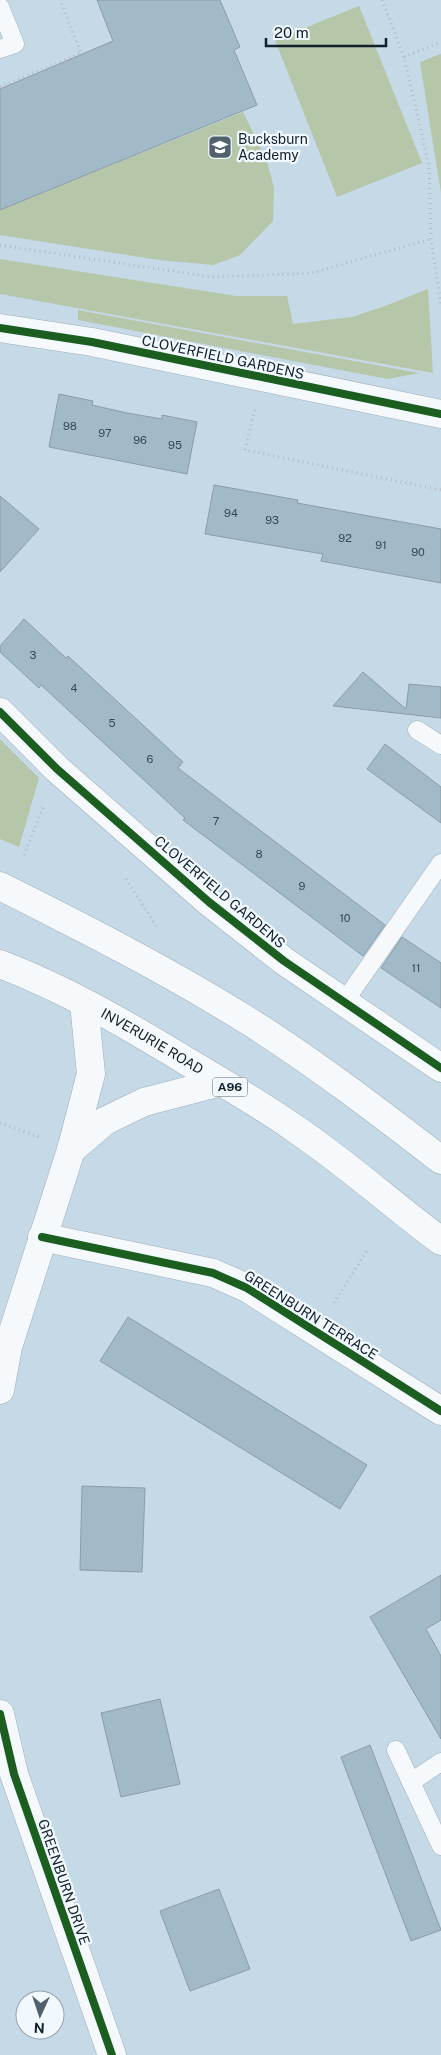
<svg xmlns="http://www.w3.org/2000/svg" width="441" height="2055" font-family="'Public Sans',sans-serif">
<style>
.green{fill:#b6c6a8}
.building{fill:#a2b9c7;stroke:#8d9ca7}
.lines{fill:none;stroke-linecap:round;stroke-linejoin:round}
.service-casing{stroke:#9fafba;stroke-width:19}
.minor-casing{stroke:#9fafba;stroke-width:29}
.tertiary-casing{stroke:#9fafba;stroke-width:29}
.primary-casing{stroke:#9fafba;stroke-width:29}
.path{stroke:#b4bbc0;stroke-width:3;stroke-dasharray:1 4;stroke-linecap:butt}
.service{stroke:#f6f9fb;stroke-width:18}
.minor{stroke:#f6f9fb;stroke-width:28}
.tertiary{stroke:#f6f9fb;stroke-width:28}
.primary{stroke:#f6f9fb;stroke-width:28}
.cycleway-casing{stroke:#f1f9fe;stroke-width:11}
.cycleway{stroke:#1b5e20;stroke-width:8}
.labels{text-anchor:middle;stroke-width:4.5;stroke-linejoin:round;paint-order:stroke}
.number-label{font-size:11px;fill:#374752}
.shield{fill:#f1f9fe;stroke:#56626a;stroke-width:1}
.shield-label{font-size:12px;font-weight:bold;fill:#13212b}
.poi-label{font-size:14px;fill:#13212b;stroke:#f1f9fe;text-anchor:start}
.street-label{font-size:14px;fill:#13212b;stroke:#f1f9fe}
</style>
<rect width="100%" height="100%" fill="#c5d9e7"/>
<g class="green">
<polygon points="359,6 422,163 337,197 275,40"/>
<polygon points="441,54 441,193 420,62"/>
<polygon points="243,112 267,161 274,188 273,221 240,255 213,265 159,260 0,235 0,210"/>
<polygon points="0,259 236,296 287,296 293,324 352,317 385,306 428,289 433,373 0,294"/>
<polygon points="78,310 419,373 388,379 78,320"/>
<polygon points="0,739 39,778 19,847 0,839"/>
</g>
<g class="building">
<polygon points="97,0 220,0 240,47 234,50 257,105 0,210 0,89 113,41"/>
<polygon points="59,394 93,401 92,405 127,413 162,419 162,415 197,422 187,474 49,447"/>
<polygon points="214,485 298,500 297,503 441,529 441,583 321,561 323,554 205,534"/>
<polygon points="0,496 39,529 0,572"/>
<polygon points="24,619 66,658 68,656 183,762 178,768 385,925 363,956 183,820 185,818 41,685 39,688 0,652 0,646"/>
<polygon points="363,672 406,709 409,684 441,687 441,718 333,706"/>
<polygon points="385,744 441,787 441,823 367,769"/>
<polygon points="402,937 441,963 441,1008 381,968"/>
<polygon points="128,1317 367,1465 340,1509 100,1361"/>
<polygon points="82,1486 145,1488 142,1572 80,1570"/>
<polygon points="441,1575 441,1620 426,1629 441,1656 441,1739 370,1617"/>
<polygon points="160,1699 180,1784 121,1797 101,1713"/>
<polygon points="370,1745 441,1930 411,1941 341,1757"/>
<polygon points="219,1889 250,1969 190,1991 160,1911"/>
</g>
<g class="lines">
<g class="service-casing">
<g id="service">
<polyline points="0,7 15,44 0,49"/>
<polyline points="417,730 441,745"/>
<polyline points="344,1002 441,863"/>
<polyline points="396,1750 441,1846"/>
<polyline points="411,1782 441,1762"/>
</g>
</g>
<g class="minor-casing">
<g id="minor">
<polyline points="0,328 92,342 441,414"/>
<polyline points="0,712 57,769 209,902 284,961 441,1068"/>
<polyline points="42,1237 213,1273 247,1288 441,1411"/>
</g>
</g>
<g class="tertiary-casing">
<g id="tertiary">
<polyline points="71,1150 105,1121 144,1102 221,1082"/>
<polyline points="0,1390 8,1347 71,1150 91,1074 84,1003"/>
<polyline points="0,1714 14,1774 112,2055"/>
</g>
</g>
<g class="primary-casing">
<g id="primary">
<path d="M0,886C84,928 170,972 250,1022C316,1064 379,1112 441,1160"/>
<path id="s1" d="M0,964C66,989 127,1025 188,1062C223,1083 260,1104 294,1128C345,1162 391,1204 441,1241"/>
</g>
</g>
<g class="path">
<polyline points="382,0 404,57 429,165 431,239 441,305"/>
<polyline points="404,57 441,42"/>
<polyline points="0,87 81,53 60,0"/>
<polyline points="0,245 211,277 312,273 431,239"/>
<polyline points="255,410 245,450 441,490"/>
<polyline points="24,855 44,805"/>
<polyline points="126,879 156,926"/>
<polyline points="0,1123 39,1137"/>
<polyline points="334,1303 368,1249"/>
</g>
<use href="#service" class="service"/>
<use href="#minor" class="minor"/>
<use href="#tertiary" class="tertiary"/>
<use href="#primary" class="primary"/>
<g class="cycleway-casing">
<g id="cycleway">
<polyline points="0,328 92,342 441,414"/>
<polyline points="0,712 57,769 209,902 284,961 441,1068"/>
<polyline points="42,1237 213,1273 247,1288 441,1411"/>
<polyline points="0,1714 14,1774 112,2055"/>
</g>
</g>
<use href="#cycleway" class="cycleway"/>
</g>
<defs>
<g id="school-square" transform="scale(1.25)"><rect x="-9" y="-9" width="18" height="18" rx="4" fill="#51616d" stroke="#f1f9fe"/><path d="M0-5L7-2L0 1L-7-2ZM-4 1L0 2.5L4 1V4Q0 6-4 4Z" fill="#fff"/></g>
</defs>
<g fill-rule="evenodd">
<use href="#school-square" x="220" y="147"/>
</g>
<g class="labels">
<g class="number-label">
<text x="70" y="430">98</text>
<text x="105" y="437">97</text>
<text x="140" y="444">96</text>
<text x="175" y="449">95</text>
<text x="231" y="517">94</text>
<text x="272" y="524">93</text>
<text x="345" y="542">92</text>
<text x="381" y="549">91</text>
<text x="418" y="556">90</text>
<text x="33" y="659">3</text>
<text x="74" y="692">4</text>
<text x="112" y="727">5</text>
<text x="150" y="763">6</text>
<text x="216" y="825">7</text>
<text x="259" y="858">8</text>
<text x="302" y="890">9</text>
<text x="345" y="922">10</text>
<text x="416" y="972">11</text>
</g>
<rect class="shield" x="212.5" y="1077.5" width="35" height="19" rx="4"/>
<g class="shield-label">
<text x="230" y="1091">A96</text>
</g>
<g class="poi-label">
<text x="238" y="144">Bucksburn<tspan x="238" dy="16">Academy</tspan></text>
</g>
<g class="street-label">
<text transform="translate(223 357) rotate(12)" y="5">CLOVERFIELD GARDENS</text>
<text transform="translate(220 892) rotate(40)" y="5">CLOVERFIELD GARDENS</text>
<text dy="5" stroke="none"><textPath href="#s1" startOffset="171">INVERURIE ROAD</textPath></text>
<text transform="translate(311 1315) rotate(32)" y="5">GREENBURN TERRACE</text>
<text transform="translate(64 1882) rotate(71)" y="5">GREENBURN DRIVE</text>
</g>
</g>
<g transform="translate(40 2015) rotate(183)"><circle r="24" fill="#f1f9fe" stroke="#98a3aa"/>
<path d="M0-4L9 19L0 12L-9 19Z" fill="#51616d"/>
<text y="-8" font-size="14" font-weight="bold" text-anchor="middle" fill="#13212b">N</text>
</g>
<path d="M266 38v8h120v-8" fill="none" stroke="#13212b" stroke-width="2.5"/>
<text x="274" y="38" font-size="15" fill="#13212b" stroke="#f1f9fe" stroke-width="4" paint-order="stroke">20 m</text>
</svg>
